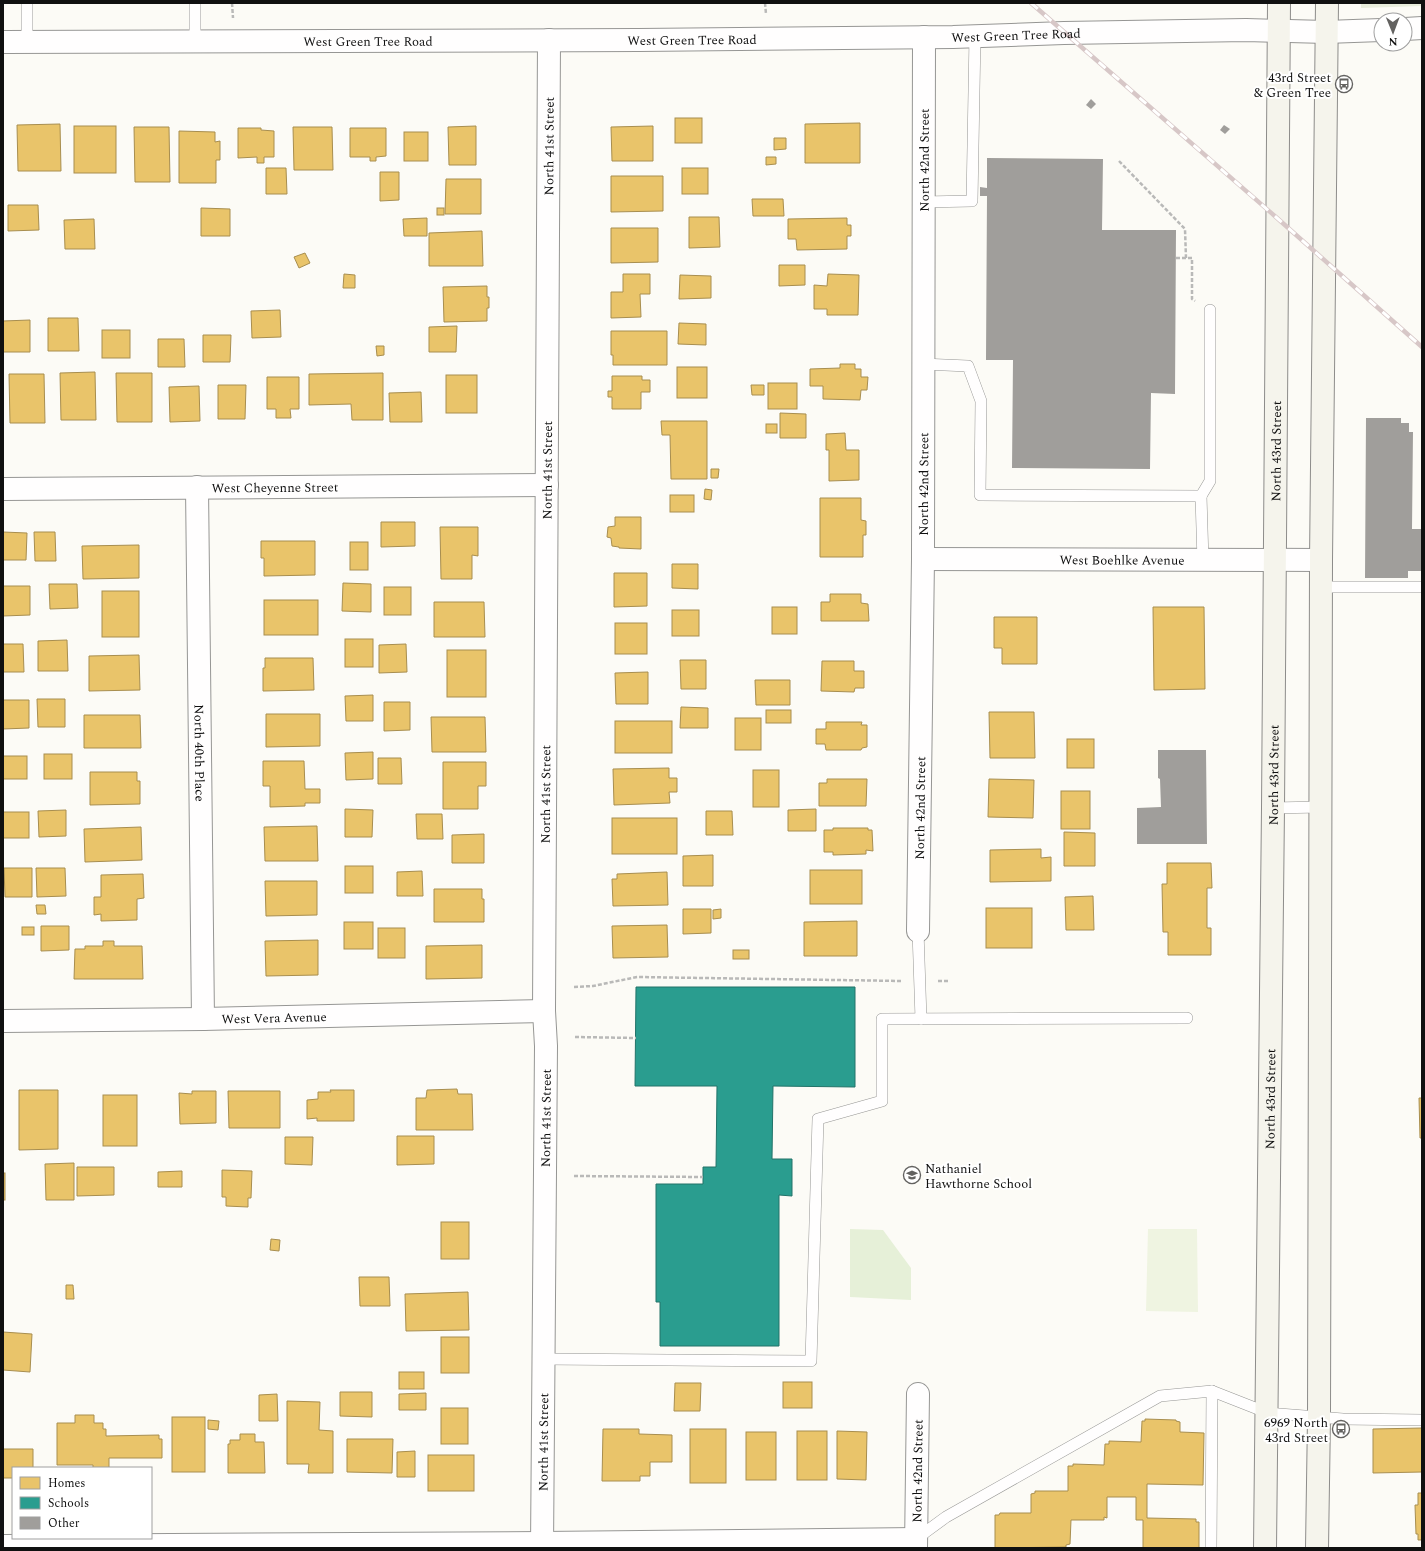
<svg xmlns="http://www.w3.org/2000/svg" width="1425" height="1551" font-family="Spectral,serif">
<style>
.green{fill:#e6f0d8}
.cemetery{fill:#e8ecdb}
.pitch{fill:#eff4e1}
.homes{fill:#e9c46a;stroke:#a88e4f}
.schools{fill:#2a9d8f;stroke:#227369}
.building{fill:#a09e9b}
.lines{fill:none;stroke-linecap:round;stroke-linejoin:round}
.service-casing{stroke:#969694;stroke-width:12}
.minor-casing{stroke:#969694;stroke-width:24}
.tertiary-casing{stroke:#969694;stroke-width:24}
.secondary-casing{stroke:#8d8c8a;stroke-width:24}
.path{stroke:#b9b9b8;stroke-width:2.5;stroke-dasharray:4 2;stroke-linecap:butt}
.service{stroke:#fffefe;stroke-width:11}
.minor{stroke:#fffefe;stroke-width:22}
.tertiary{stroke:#fffefe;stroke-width:22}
.secondary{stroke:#f5f4ec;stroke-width:22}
.rail-casing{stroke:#d7c7c7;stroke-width:4.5}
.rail{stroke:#fff;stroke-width:3;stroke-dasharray:9;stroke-linecap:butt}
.labels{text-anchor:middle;stroke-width:4;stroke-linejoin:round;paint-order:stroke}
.street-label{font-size:13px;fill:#101010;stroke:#fff}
.poi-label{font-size:13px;fill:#101010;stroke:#fff;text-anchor:end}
</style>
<rect width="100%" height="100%" fill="#fcfbf6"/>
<polygon class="green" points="850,1229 883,1230 911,1268 911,1300 850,1297"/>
<polygon class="cemetery" points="1361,3 1422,3 1422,6 1361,8"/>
<polygon class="pitch" points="1148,1229 1197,1229 1198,1312 1146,1311"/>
<g class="homes">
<rect x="675" y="118" width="27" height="25"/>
<polygon points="860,123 860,163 805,163 805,124"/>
<polygon points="60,124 61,171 18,171 17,125"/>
<rect x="74" y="126" width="42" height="47"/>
<polygon points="476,126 476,165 449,165 448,127"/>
<polygon points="653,126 653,161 612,161 611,127"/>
<polygon points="134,127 169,127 170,182 135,182"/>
<polygon points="293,127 332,127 333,170 294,170"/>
<polygon points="238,128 261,128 261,130 274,131 274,157 264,157 264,163 257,163 257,157 238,158"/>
<polygon points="350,128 386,128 386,156 376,157 376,161 370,161 370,157 350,157"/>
<polygon points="179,131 215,132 215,142 220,141 220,160 216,160 216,183 179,183"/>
<rect x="404" y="132" width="24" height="29"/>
<polygon points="774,138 786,138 786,149 774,150"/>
<polygon points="766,157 776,157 776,164 766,165"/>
<polygon points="266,168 286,168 287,194 266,194"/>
<rect x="682" y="168" width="26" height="26"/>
<polygon points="380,172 399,172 399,200 380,201"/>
<polygon points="611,176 663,176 663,211 611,212"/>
<polygon points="446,179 481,179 481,214 445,214"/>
<polygon points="752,199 783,199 784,216 753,216"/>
<polygon points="8,205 38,205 39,230 8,231"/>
<polygon points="201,208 230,209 230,236 201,236"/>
<rect x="437" y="208" width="7" height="7"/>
<polygon points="689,217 719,217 720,247 689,248"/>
<polygon points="427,218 427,236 404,236 403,219"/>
<polygon points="847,218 847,225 851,225 851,236 847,236 847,249 797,250 796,239 788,239 788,219"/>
<polygon points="94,219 95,249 65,249 64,220"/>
<polygon points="611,228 658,228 658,262 611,263"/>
<polygon points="482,231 483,266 429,266 429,233"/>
<polygon points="305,253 310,263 299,268 294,257"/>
<polygon points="779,265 805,265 805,285 779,286"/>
<polygon points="344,274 355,275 355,288 343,288"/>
<polygon points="623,274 650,274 650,294 640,294 641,317 611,318 611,292 623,292"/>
<polygon points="828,274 859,275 858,315 827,315 827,309 814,309 814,285 827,286"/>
<polygon points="680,275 711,276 711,298 679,299"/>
<polygon points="487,286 487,297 489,297 489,308 487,308 487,321 444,322 443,287"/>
<polygon points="280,310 281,337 252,338 251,311"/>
<polygon points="48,318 78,318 79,351 48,351"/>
<polygon points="30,320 30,352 3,352 3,321"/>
<polygon points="679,323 706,324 706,345 678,344"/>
<polygon points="457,326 456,352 429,352 429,327"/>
<rect x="102" y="330" width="28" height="28"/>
<polygon points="611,331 667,331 667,365 613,365 613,355 611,355"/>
<polygon points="203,335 231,335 230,362 203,362"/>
<polygon points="158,339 184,339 185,367 158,367"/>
<polygon points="376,346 384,346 384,355 377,356"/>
<polygon points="840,364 855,364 855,369 861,369 861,377 868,377 867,390 861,390 860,400 823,399 823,386 810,386 810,369 840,368"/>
<rect x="677" y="367" width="30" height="31"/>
<polygon points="95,372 96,420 61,420 60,373"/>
<polygon points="116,373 152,373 152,422 117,422"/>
<polygon points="383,373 383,420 352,420 351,404 309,405 309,374"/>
<polygon points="9,374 44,374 45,423 10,423"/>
<rect x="446" y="375" width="31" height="38"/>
<polygon points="612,376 642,376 642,380 650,380 650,392 641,392 641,409 612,409 612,397 608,397 608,391 612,391"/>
<polygon points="267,377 299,377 299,409 290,409 291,418 276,418 276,409 267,409"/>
<rect x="768" y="383" width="29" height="26"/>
<polygon points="218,385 246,385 245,419 218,419"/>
<polygon points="751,385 764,385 764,395 752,395"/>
<polygon points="199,386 200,421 170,422 169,387"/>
<polygon points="421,392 422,422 390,422 389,393"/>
<polygon points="780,413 806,414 806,438 780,438"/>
<polygon points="661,421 707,421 707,479 671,479 670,435 662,435"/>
<rect x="766" y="424" width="11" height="9"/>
<polygon points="845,433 846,450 859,450 859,480 829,481 829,450 826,450 826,434"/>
<polygon points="711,469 719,469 718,478 711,478"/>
<polygon points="705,489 712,490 711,500 704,499"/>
<rect x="670" y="495" width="24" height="17"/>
<polygon points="820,498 861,498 861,520 866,521 866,535 863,535 863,557 820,557"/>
<polygon points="615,517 641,517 641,549 619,548 619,547 612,546 611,538 607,537 608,527 615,526"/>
<polygon points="381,522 415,522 415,546 381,547"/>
<polygon points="440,527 478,527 478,556 472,555 472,579 441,579"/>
<polygon points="3,532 27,533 26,560 3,560"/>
<polygon points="34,532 55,532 56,561 35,561"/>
<polygon points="261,541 315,541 315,575 264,576 264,558 261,558"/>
<rect x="350" y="542" width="18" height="28"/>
<polygon points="139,545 139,578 83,579 82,546"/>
<polygon points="672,564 698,564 698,589 672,588"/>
<polygon points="614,573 647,573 647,606 614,607"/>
<polygon points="343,583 371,584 371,612 342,611"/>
<polygon points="49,584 77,584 78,608 50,609"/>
<polygon points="3,586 30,586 30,615 3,616"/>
<rect x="384" y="587" width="27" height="28"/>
<rect x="102" y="591" width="37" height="46"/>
<polygon points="830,594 861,594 861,603 868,604 869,621 821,621 821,602 830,602"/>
<rect x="264" y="600" width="54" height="35"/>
<polygon points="434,602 484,602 485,637 434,637"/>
<rect x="772" y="607" width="25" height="27"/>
<polygon points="1153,607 1204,607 1205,689 1154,690"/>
<rect x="672" y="610" width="27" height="26"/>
<polygon points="994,617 1037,617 1037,664 1002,664 1002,648 994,648"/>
<rect x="615" y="623" width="32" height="31"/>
<rect x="345" y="639" width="28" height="28"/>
<polygon points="67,640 68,671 38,671 38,641"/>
<polygon points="3,644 23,644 24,672 3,672"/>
<polygon points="406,644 407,672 379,673 379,645"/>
<rect x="447" y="650" width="39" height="47"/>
<polygon points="139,655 140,690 89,691 89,656"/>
<polygon points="265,658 313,658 314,690 263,691 263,668 265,668"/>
<polygon points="680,660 706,660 706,689 681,689"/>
<polygon points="822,661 854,661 854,671 864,671 864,688 855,688 854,692 821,691"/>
<polygon points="648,672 648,704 616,704 615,673"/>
<polygon points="755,680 790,680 790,705 756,705"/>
<polygon points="373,695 373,721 346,721 345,696"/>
<polygon points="37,699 65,699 65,727 38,727"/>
<polygon points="3,700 29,700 29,728 3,729"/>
<polygon points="384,702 410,702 410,730 384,731"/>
<polygon points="681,707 708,708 708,728 680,728"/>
<rect x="766" y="710" width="25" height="13"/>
<polygon points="989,712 1034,712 1035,758 990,758"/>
<polygon points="266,714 320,714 320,746 266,747"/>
<polygon points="84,715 140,715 141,748 84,748"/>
<polygon points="431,717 485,717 486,752 432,752"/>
<rect x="735" y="718" width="26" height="32"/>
<rect x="615" y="721" width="57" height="32"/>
<polygon points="826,722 862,722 861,725 867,725 867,747 862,748 861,750 826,750 825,744 816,744 816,729 826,729"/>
<rect x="1067" y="739" width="27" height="29"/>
<polygon points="373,752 373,779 346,780 345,753"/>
<rect x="44" y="754" width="28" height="25"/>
<rect x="3" y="756" width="24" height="23"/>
<polygon points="378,758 401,758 402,784 378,784"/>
<polygon points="263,761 304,761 305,789 320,789 320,803 305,803 305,806 270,807 270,786 263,786"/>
<polygon points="443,762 486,762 486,786 478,786 478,809 443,809"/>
<polygon points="669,768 669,778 677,778 677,792 669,792 670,803 614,805 613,769"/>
<rect x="753" y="770" width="26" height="37"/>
<polygon points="90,772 137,772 137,781 140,781 140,804 90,805"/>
<polygon points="827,779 867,779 866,806 819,806 819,783 827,783"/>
<polygon points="989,779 1034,780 1033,818 988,817"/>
<rect x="1061" y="791" width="29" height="38"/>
<polygon points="345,809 373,810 372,837 345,837"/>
<polygon points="816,809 816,831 788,831 788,810"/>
<polygon points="66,810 66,836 39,837 38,811"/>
<polygon points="706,811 732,811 733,835 706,835"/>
<rect x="3" y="812" width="26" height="26"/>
<polygon points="416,814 442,814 443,839 417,839"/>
<rect x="612" y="818" width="65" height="36"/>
<polygon points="317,826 318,861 265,861 264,827"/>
<polygon points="141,827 142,860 85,862 84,829"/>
<polygon points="833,828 868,828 868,830 872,830 873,851 866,850 866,854 833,855 833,852 824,852 824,830 833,830"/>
<polygon points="1064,832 1095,833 1095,866 1064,866"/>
<polygon points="484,834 484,863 452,863 452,835"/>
<polygon points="1041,849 1041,858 1051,857 1051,881 990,882 990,850"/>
<polygon points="713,855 713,886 683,886 683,856"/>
<polygon points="1167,863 1211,863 1212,888 1207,888 1207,928 1211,928 1211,955 1168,955 1168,932 1163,932 1162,884 1167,884"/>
<rect x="345" y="866" width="28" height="27"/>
<polygon points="4,868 32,868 32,897 5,897"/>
<polygon points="36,868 65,868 66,896 37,897"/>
<rect x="810" y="870" width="52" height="34"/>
<polygon points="422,871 423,896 397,896 397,872"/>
<polygon points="667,872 668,905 613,906 612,879 617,879 617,874"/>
<polygon points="143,874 144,898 137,899 137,920 101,921 101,914 94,915 94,897 101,897 101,875"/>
<polygon points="265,881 317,881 317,915 266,916"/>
<polygon points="434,889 482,889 482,899 484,899 484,922 434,922"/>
<polygon points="1093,896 1094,930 1066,930 1065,897"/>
<polygon points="36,905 45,905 46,914 37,914"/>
<rect x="986" y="908" width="46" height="40"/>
<polygon points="683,909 711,909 711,933 683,934"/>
<polygon points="721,909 721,918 713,919 713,910"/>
<polygon points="857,921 857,956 804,956 804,922"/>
<rect x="344" y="922" width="29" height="27"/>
<polygon points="667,925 668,957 613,958 612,926"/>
<polygon points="41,926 69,926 69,950 41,951"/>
<rect x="22" y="927" width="12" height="8"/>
<rect x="378" y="928" width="27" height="30"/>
<polygon points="318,940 318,975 266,976 265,941"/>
<polygon points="103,941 114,941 114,946 142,946 143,979 74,979 75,949 85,949 85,946 103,946"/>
<polygon points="482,945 482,978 426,979 426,946"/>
<rect x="733" y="950" width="16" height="9"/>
<polygon points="457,1089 458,1094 472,1094 473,1130 416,1130 416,1098 426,1098 427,1090"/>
<polygon points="19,1090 58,1090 58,1149 19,1150"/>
<polygon points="330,1090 354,1090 354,1121 317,1121 317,1118 307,1119 307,1100 318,1099 318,1092 331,1092"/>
<polygon points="192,1091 216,1091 216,1123 180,1124 179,1093 192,1094"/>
<polygon points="228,1091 280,1091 280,1128 229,1128"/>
<rect x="103" y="1095" width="34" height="51"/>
<polygon points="1419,1098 1422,1098 1422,1138 1420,1138"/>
<polygon points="397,1136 434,1136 434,1164 397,1165"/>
<polygon points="285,1137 313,1137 312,1165 285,1164"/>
<polygon points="74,1163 74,1200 46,1200 45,1164"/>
<polygon points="77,1167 114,1167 114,1195 77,1196"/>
<polygon points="222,1170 252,1171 251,1198 248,1198 248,1207 226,1206 226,1197 222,1197"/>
<polygon points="182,1171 182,1187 158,1187 158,1172"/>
<rect x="3" y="1173" width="2" height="27"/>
<rect x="441" y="1222" width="28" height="37"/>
<polygon points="271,1239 280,1240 279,1251 270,1250"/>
<polygon points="359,1277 389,1277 390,1306 360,1306"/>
<polygon points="66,1285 73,1285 74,1299 66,1299"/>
<polygon points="468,1292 469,1330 406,1331 405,1294"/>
<polygon points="3,1332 32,1334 30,1372 3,1370"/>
<rect x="441" y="1337" width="28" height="36"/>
<rect x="399" y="1372" width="25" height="17"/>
<rect x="783" y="1382" width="29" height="26"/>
<polygon points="675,1383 701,1383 700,1411 674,1411"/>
<polygon points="340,1392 372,1392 372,1417 340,1416"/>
<polygon points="426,1393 426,1410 399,1410 399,1394"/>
<polygon points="277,1394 278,1421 259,1421 259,1395"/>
<polygon points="287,1401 320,1402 319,1430 333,1431 333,1473 308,1473 309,1464 287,1464"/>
<rect x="441" y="1408" width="27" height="36"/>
<polygon points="75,1415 94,1415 94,1423 103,1423 103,1429 106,1429 106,1436 159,1435 159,1439 162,1439 162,1458 109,1458 109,1468 93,1468 93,1465 57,1465 57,1423 75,1423"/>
<rect x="172" y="1417" width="33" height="55"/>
<polygon points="1145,1419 1176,1420 1176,1421 1180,1422 1180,1432 1204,1433 1203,1485 1147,1484 1147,1518 1196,1519 1196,1522 1199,1522 1199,1548 1143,1548 1143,1520 1136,1520 1136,1497 1107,1497 1107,1518 1104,1517 1104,1520 1071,1520 1070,1544 1066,1545 1066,1547 995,1548 995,1515 999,1515 1000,1513 1031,1513 1031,1494 1035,1493 1035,1491 1068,1491 1068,1466 1073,1466 1073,1464 1104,1465 1105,1444 1109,1444 1109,1441 1141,1442 1142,1421 1145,1421"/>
<polygon points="208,1420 219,1421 218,1430 208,1429"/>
<polygon points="1422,1428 1422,1472 1373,1473 1373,1429"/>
<polygon points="603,1429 639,1429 639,1434 672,1435 672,1462 650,1462 650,1476 640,1476 640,1481 602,1481"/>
<rect x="690" y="1429" width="36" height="54"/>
<rect x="797" y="1431" width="30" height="49"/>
<polygon points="837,1431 867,1432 866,1480 837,1479"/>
<rect x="746" y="1432" width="30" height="48"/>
<polygon points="240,1434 255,1434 255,1442 264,1442 265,1473 228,1473 228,1444 230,1444 230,1440 240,1440"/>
<polygon points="347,1439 393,1439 392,1473 347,1472"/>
<polygon points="3,1449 33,1449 33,1468 13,1468 13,1478 3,1478"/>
<polygon points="415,1451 415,1477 397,1477 397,1452"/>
<rect x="428" y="1455" width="46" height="36"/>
<polygon points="1418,1493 1422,1493 1422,1540 1418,1540 1418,1534 1416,1534 1415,1505 1418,1505"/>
</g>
<polygon class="schools" points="636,987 855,987 855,1087 773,1086 772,1159 792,1159 792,1196 779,1195 779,1346 660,1346 660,1302 656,1302 656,1184 703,1184 703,1167 716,1167 717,1086 635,1086"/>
<g class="building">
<polygon points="1091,99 1096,104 1091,109 1086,105"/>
<polygon points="1224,125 1230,129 1225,134 1220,130"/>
<polygon points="987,158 1103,159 1102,230 1176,230 1175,394 1151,393 1150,469 1012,468 1013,360 986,360 987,196 980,196 980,187 987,188"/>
<polygon points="1366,418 1401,418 1401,423 1409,423 1409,432 1413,432 1412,529 1422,529 1422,571 1408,571 1408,578 1365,578"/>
<polygon points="1158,750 1206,750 1207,844 1137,844 1137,808 1161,807 1160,779 1158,778"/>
</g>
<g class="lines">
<g class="service-casing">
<g id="service">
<polyline points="195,3 195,41"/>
<polyline points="27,42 27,3"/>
<polyline points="924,202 972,201 975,36"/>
<polyline points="922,364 968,366 981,401 980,495 1201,496 1203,561"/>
<polyline points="1201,496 1210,481 1210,310"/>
<polyline points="1321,587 1422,587"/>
<polyline points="1273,808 1320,807"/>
<polyline points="918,931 921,1019"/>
<polyline points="543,1359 811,1361 818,1119 882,1101 882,1019 1187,1018"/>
<polyline points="916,1539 946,1517 1160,1396 1212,1391 1268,1413 1343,1419 1422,1420"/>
<polyline points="1211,1548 1212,1391"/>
</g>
</g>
<g class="minor-casing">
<g id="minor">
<path id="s1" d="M197,487L203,1019"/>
<path id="s2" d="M3,489L547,485"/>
<path id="s3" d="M923,559L1321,560"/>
<path id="s4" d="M918,931L923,559L924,37"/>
<path id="s5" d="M3,1021L203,1019L544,1011"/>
<polyline points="3,1546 542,1543 916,1539"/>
<path id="s6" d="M542,1548L546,1046L544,1011L549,40"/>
<path id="s7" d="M916,1548L918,1394"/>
</g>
</g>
<g class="tertiary-casing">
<g id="tertiary">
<polyline points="1405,29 1422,28"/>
<path id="s8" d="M3,42L639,40L953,37L1064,33L1246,30L1326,32L1381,30"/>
</g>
</g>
<g class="secondary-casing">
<g id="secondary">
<path id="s9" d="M1265,1548L1273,808L1279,3"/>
<polyline points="1317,1548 1319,1418 1321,560 1327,3"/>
</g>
</g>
<g class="path">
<polyline points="232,3 233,18"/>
<polyline points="765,3 766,14"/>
<polyline points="1119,161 1185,229 1186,258"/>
<polyline points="1176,258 1192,258 1192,299 1195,301"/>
<polyline points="938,981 948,981"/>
<polyline points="574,987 593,986 637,977 903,981"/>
<polyline points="575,1037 636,1038"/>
<polyline points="574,1176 703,1177"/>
</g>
<use href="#service" class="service"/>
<use href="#minor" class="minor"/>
<use href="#tertiary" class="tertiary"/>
<use href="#secondary" class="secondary"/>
<g class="rail-casing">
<polyline id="rail" points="1031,3 1277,218 1422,347"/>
</g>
<use href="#rail" class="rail"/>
</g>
<defs>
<g id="bus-ring" transform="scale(0.9)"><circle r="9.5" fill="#fff" stroke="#636260" stroke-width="1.5"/><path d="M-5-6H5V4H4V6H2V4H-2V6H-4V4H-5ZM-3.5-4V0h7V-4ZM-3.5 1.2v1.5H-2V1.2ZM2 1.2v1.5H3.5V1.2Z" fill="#636260"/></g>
<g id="school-ring" transform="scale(0.9)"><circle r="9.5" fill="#fff" stroke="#636260" stroke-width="1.5"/><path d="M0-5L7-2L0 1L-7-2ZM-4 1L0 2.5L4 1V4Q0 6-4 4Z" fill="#636260"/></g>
</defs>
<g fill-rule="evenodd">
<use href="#bus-ring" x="1344" y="84"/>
<use href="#school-ring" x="912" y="1175"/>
<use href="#bus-ring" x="1341" y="1429"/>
</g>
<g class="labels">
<g class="street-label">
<text dy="5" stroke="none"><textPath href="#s8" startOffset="1013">West Green Tree Road</textPath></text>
<text dy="5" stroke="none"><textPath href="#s8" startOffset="689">West Green Tree Road</textPath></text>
<text dy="5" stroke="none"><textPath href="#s8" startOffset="365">West Green Tree Road</textPath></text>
<text dy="5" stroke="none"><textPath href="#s6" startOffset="1402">North 41st Street</textPath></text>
<text dy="5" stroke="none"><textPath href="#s4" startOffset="771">North 42nd Street</textPath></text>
<text dy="5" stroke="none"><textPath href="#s9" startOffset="1097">North 43rd Street</textPath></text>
<text dy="5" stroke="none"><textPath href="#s6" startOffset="1078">North 41st Street</textPath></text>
<text dy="5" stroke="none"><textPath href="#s4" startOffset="447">North 42nd Street</textPath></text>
<text dy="5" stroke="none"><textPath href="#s2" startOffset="272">West Cheyenne Street</textPath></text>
<text dy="5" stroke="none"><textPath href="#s3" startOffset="199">West Boehlke Avenue</textPath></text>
<text dy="5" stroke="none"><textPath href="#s1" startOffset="266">North 40th Place</textPath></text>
<text dy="5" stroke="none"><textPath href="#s9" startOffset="773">North 43rd Street</textPath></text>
<text dy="5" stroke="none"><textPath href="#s6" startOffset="754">North 41st Street</textPath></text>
<text dy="5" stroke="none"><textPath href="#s4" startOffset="123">North 42nd Street</textPath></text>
<text dy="5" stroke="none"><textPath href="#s5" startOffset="271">West Vera Avenue</textPath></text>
<text dy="5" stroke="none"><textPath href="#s9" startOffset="449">North 43rd Street</textPath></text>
<text dy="5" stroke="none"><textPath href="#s6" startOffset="430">North 41st Street</textPath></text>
<text dy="5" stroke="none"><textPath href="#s6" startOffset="106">North 41st Street</textPath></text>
<text dy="5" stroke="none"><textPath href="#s7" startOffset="77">North 42nd Street</textPath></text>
</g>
<g class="poi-label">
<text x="1331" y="82">43rd Street<tspan x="1331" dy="15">&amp; Green Tree</tspan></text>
<text x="925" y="1173" text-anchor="start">Nathaniel<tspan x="925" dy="15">Hawthorne School</tspan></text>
<text x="1328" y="1427">6969 North<tspan x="1328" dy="15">43rd Street</tspan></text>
</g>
</g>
<rect width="1425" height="1551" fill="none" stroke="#101010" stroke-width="8"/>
<rect x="12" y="1467" width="140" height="72" fill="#ffffff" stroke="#9f9f9f"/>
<rect x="20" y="1477" width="20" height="12" fill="#e9c46a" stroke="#9f9f9f"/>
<text x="48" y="1487" font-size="12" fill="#101010">Homes</text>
<rect x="20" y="1497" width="20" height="12" fill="#2a9d8f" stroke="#9f9f9f"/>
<text x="48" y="1507" font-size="12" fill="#101010">Schools</text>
<rect x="20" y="1517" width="20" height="12" fill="#a09e9b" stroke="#9f9f9f"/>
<text x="48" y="1527" font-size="12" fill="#101010">Other</text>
<g transform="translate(1393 32) rotate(179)"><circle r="19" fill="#ffffff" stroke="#9f9f9f"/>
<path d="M0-3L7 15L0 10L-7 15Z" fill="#636260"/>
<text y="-6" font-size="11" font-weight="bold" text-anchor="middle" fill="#101010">N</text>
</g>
</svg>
